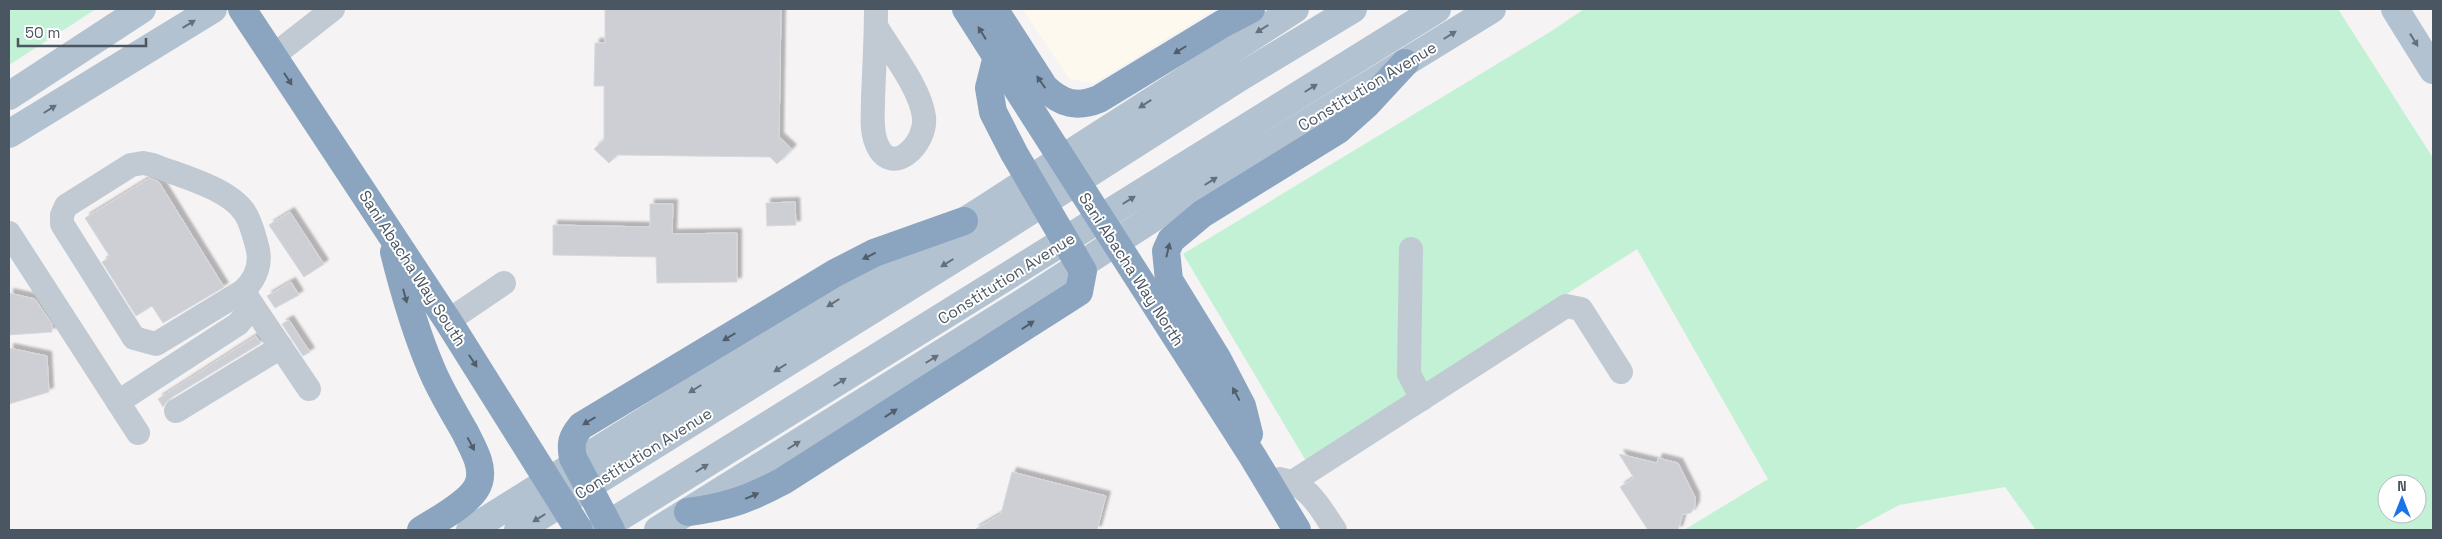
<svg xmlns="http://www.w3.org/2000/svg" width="2442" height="539" font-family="'Space Grotesk',sans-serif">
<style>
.commercial{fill:#fdf9ef}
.green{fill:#c3f1d5;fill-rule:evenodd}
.building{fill:#cdcfd5;stroke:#d7d9de;filter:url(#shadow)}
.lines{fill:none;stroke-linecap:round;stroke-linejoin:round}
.minor{stroke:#c1cad2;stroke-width:24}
.major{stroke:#b3c2d1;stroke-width:28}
.highway{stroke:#8ba5c1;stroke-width:28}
.oneway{fill:#64717d}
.oneway2{fill:#505e6b}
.labels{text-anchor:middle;stroke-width:4;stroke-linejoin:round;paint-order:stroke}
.street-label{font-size:16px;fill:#4a5661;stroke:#fff}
</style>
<defs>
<filter id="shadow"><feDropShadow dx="4.5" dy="-4.5" stdDeviation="1" flood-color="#0004"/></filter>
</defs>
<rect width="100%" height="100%" fill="#f5f3f3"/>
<polygon class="commercial" points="1022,9 1215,9 1094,83 1069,79"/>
<g class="green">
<polygon points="9,9 96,9 9,65"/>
<path d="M1584,9H2338L2433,158V530H2036L2005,487L1899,505L1853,530H1684L1768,479L1637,249L1306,461L1183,254L1550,32ZM2387,484H2417V514H2387Z"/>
</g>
<g class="building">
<polygon points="605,9 781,9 779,137 792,149 777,164 770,157 617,155 609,163 594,149 604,140 604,86 594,86 595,43 605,43"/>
<polygon points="150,178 159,182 224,287 163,323 152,306 136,316 102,262 110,257 85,218"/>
<polygon points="795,202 796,225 767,226 766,203"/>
<polygon points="650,204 673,204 672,234 737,233 737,282 657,283 656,257 553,255 553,225 650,227"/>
<polygon points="290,212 324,264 304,277 269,225"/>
<polygon points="291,282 299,295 275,308 267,296"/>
<polygon points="9,293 35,299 52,324 52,332 9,335"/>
<polygon points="289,320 310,352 303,356 282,324"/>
<polygon points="256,336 261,343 169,399 163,407 158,399"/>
<polygon points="9,348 47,356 49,392 9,404"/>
<polygon points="1619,454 1657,463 1658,458 1678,463 1695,497 1695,506 1691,513 1683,514 1678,530 1648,530 1620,487 1634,478"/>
<polygon points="1012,472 1106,496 1097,530 974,530 1001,514"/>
</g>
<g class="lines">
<g class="minor">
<path d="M876,9C876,39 874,70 873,100C873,114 871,129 876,142C890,180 927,145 924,117C920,87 891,52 876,26"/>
<polyline points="273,56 333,9"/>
<path d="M143,163L153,165C180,176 229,188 245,213C251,222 254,235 257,246C262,263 256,279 243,291L156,344L134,338L62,224V215L66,206L131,165Z"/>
<polyline points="9,233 138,433"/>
<polyline points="1411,249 1409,374 1422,399"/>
<polyline points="253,306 309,389"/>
<polyline points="448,321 504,283"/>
<polyline points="118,402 238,324 253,306 243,291"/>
<polyline points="176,411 281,347"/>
<path d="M1280,479C1309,484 1320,508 1335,530"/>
<polyline points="1294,481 1566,306 1581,309 1621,372"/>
</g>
<g class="major">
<polyline points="2395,9 2433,70"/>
<polyline points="9,96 142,9"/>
<polyline points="9,134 213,9"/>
<polyline points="470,530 979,212 1295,9"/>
<polyline points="518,530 989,237 1242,76 1353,9"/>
<polyline points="599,530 1437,9"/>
<polyline points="658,530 1030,298 1170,207 1492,9"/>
</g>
<g class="highway">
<polyline points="242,9 448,321 579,530"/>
<polyline points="966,9 1253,457 1297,530"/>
<path d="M994,9L1045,88C1062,104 1077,108 1099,99L1222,24L1251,9"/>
<path d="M394,252C404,292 415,330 431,368C440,390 453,411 465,432C472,447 484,465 479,482C474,501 437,520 421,530"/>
<polyline points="1249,434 1242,406 1217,358 1169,280 1166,251 1171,240 1202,214 1338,130 1367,104 1405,63"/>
<path d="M688,512C727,507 749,499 783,481L1079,292L1083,271L1014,153L993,112L989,88L997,56"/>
<path d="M611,530L573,458C570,443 572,437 581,426L835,273L874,253L964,221"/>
</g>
</g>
<defs><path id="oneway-solid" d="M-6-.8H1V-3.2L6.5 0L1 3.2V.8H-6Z" transform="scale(1.25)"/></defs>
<g class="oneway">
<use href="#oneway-solid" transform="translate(189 24) rotate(-31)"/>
<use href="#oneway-solid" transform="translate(1262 29) rotate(148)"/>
<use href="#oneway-solid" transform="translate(1450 35) rotate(-32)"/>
<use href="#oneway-solid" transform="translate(2414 40) rotate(58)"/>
<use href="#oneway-solid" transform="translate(1311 88) rotate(-32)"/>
<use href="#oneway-solid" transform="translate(1145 104) rotate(147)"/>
<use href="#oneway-solid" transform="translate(50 109) rotate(-32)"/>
<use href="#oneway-solid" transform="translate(1211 181) rotate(-32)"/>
<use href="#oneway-solid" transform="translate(1129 200) rotate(-32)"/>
<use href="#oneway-solid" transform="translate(947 263) rotate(148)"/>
<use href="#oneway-solid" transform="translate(833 303) rotate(148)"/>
<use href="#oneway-solid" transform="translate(932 359) rotate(-32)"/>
<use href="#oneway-solid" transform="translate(780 368) rotate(148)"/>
<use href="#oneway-solid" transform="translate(840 382) rotate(-32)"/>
<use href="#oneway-solid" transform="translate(695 389) rotate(148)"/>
<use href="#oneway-solid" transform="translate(794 445) rotate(-32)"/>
<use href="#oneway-solid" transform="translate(702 468) rotate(-32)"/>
<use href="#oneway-solid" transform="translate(539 518) rotate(148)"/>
</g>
<g class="oneway2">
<use href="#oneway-solid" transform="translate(982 33) rotate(-122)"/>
<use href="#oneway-solid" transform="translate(1180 50) rotate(148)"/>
<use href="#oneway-solid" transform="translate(288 79) rotate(57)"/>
<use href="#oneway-solid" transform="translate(1041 82) rotate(-125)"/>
<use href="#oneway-solid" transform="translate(1168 250) rotate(-77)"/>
<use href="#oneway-solid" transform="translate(869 256) rotate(154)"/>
<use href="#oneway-solid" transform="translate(405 296) rotate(75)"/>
<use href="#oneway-solid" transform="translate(1028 325) rotate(-33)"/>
<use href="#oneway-solid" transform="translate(729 337) rotate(149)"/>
<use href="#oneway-solid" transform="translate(473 361) rotate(57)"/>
<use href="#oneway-solid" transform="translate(1236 394) rotate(-118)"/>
<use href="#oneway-solid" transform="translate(891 413) rotate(-33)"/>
<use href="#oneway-solid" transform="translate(589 421) rotate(149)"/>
<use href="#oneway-solid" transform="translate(471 444) rotate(62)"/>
<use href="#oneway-solid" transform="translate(752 496) rotate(-23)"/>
</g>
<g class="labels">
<g class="street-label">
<text transform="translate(1367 86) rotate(-31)" y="6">Constitution Avenue</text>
<text transform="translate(413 268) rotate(57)" y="6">Sani Abacha Way South</text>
<text transform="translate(1132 269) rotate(57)" y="6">Sani Abacha Way North</text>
<text transform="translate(1006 278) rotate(-32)" y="6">Constitution Avenue</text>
<text transform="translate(643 453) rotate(-32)" y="6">Constitution Avenue</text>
</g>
</g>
<rect width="2442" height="539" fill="none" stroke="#4a5661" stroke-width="20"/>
<g transform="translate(2402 499)"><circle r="24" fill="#ffffff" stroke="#b7bbc0"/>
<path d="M0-4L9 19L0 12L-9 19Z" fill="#1a73e8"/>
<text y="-8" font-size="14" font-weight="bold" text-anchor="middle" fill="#4a5661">N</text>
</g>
<path d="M18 38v8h128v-8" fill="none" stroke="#4a5661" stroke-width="2.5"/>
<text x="25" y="38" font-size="15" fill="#4a5661" stroke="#ffffff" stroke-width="4" paint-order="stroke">50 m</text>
</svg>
